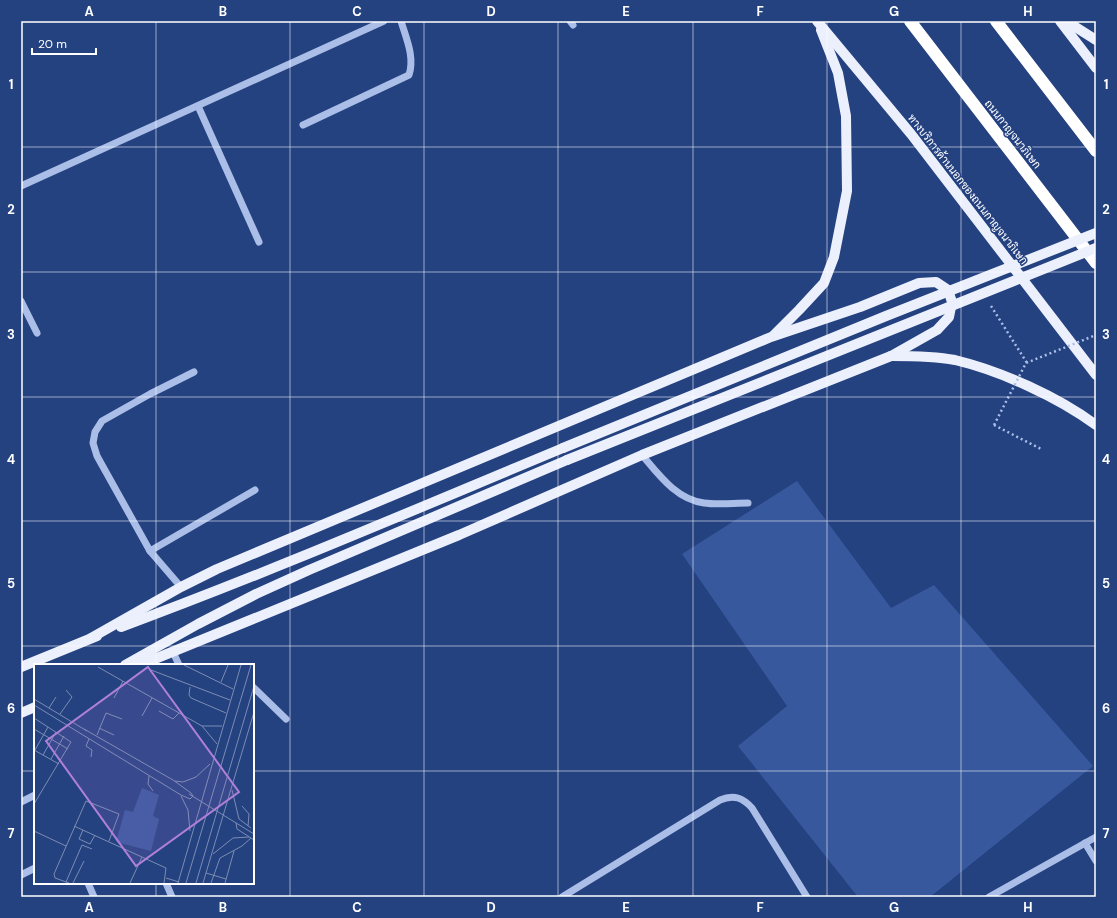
<svg xmlns="http://www.w3.org/2000/svg" width="1117" height="918" font-family="'DM Sans',Sarabun,sans-serif">
<style>
.green{fill:#38589e}
.lines{fill:none;stroke-linecap:round;stroke-linejoin:round}
.path{stroke:#aabee7;stroke-width:2.5;stroke-dasharray:2 3;stroke-linecap:butt}
.minor{stroke:#aabee7;stroke-width:7}
.major{stroke:#ecf0fd;stroke-width:10}
.highway{stroke:#fff;stroke-width:12}
.path-bridge{stroke:#aabee7;stroke-width:2.5;stroke-dasharray:2 3;stroke-linecap:butt}
.major-bridge{stroke:#ecf0fd;stroke-width:10}
.grid{fill:none;stroke:#fff;stroke-width:1;stroke-opacity:0.55}
.labels{text-anchor:middle;stroke-width:3;stroke-linejoin:round;paint-order:stroke}
.street-label{font-size:11px;fill:#fff;stroke:#244180}
.inset-road{fill:none;stroke:#7c8db3;stroke-width:1}
.view{fill:#b080d9;fill-opacity:0.15;stroke:#b080d9;stroke-width:2}
.inset-edge{fill:none;stroke:#fff;stroke-width:2}
.neatline{fill:none;stroke:#fff;stroke-width:1.5}
.grid-label{font-size:13px;text-anchor:middle;font-weight:bold;fill:#fff}
</style>
<rect width="100%" height="100%" fill="#244180"/>
<polygon class="green" points="797,481 891,608 934,585 1093,766 930,897 858,897 738,746 787,706 682,554"/>
<g class="lines">
<g class="path">
<polyline points="991,306 1027,363"/>
<polyline points="994,425 1043,450"/>
</g>
<g class="minor">
<polyline points="570,21 573,25"/>
<polyline points="198,106 259,242"/>
<path d="M303,125L409,75C415,57 406,38 401,21"/>
<polyline points="21,186 384,21"/>
<polyline points="21,301 37,333"/>
<path d="M642,455C659,475 676,499 704,503C718,505 734,503 748,503"/>
<polyline points="150,551 255,490"/>
<polyline points="181,587 150,551 97,456 93,443 95,432 102,421 150,394 194,372"/>
<polyline points="173,652 179,665"/>
<polyline points="253,687 286,719"/>
<polyline points="21,802 35,795"/>
<polyline points="1085,843 1096,861"/>
<polyline points="21,875 35,868"/>
<polyline points="88,883 94,897"/>
<polyline points="166,883 172,897"/>
<path d="M562,897L720,800C734,794 743,798 752,808L807,897"/>
<polyline points="989,897 1096,837"/>
</g>
<g class="major">
<polyline points="817,21 911,134 1096,375"/>
<polyline points="1060,21 1096,68"/>
<polyline points="1066,21 1096,40"/>
<polyline points="774,335 799,310 824,283 834,257 847,191 846,116 838,73 821,30"/>
<path d="M891,356C912,356 934,356 955,360C1001,371 1058,397 1096,425"/>
<path d="M121,627C270,572 416,509 563,448"/>
<polyline points="91,638 181,587 217,569 771,337 860,307 919,283 936,282 948,290 952,302 949,317 937,330 891,356 642,455 459,535 140,665"/>
<polyline points="125,665 198,624 256,594 309,570 567,460"/>
<polyline points="21,667 97,636"/>
<polyline points="21,713 35,707"/>
</g>
<g class="highway">
<polyline points="910,21 1096,263"/>
<polyline points="996,21 1096,151"/>
</g>
<polyline class="path-bridge" points="994,425 1026,363 1096,335"/>
<g class="major-bridge">
<polyline points="563,448 886,316 1096,233"/>
<polyline points="567,460 1096,248"/>
</g>
</g>
<path class="grid" d="M156,21V665M290,21V897M424,21V897M558,21V897M693,21V897M827,21V897M961,21V897M21,147H1096M21,272H1096M21,397H1096M21,521H1096M21,646H1096M21,771H35M253,771H1096M156,883V897"/>
<g class="labels">
<g class="street-label">
<text transform="translate(1013 134) rotate(52)" y="4">ถนนกาญจนาภิเษก</text>
<text transform="translate(968 189) rotate(52)" y="4">ทางบริการด้านนอกของถนนกาญจนาภิเษก</text>
</g>
</g>
<g transform="translate(34 664)">
<rect width="220" height="220" fill="#244180"/>
<path d="M108,124L125,131L119,152L125,155L117,187L82,178L91,146L99,148Z" fill="#38589e"/>
<path class="inset-road" d="M150,1L199,25M64,3L168,62L183,80M117,6L196,36M187,18L194,1M156,23L155,31L157,34L192,49M80,34L89,17M0,35L53,67M0,41L147,131L156,135L159,132L157,129L139,116L50,65M15,44L22,33M125,47L139,55L145,49M26,50L38,33L32,26M108,52L118,34M0,54L37,78L0,140M168,62H188M65,64L80,71M0,65L34,85M63,71L72,49L88,55M55,75L52,82L58,86L57,93M0,86L25,100M1,86L14,63M9,91L22,68M17,95L30,72M115,112L114,120L119,127M141,117L149,118L162,113L176,100M198,126L205,155L217,164M155,130L220,170M147,132L154,146L156,167M208,142L215,150L214,162M202,159L203,165L220,176M40,162L132,204L130,219M49,166L45,175L56,180L61,171M0,167L32,182M179,190L199,174L215,173M172,209L192,215M132,214L145,218M32,218L48,181L58,185M35,219L21,214L20,210L52,137L85,150L75,177M39,219L50,197M96,219L108,193M144,219L207,1M152,219L217,1M162,219L220,22M169,219L220,48M177,219L186,194L208,182L217,174M191,219L200,187"/>
<path class="view" d="M114,3L205,128L102,202L12,77Z"/>
<rect width="220" height="220" class="inset-edge"/>
</g>
<rect width="1117" height="918" fill="none" stroke="#244180" stroke-width="44"/>
<path d="M32 48v6h64v-6" fill="none" stroke="#ffffff" stroke-width="2"/>
<text x="38" y="48" font-size="12" fill="#ffffff" stroke="#244180" stroke-width="3" paint-order="stroke">20 m</text>
<rect x="22" y="22" width="1073" height="874" class="neatline"/>
<g class="grid-label">
<text x="89" y="16">A</text>
<text x="223" y="16">B</text>
<text x="357" y="16">C</text>
<text x="491" y="16">D</text>
<text x="626" y="16">E</text>
<text x="760" y="16">F</text>
<text x="894" y="16">G</text>
<text x="1028" y="16">H</text>
<text x="11" y="89">1</text>
<text x="1106" y="89">1</text>
<text x="11" y="214">2</text>
<text x="1106" y="214">2</text>
<text x="11" y="339">3</text>
<text x="1106" y="339">3</text>
<text x="11" y="464">4</text>
<text x="1106" y="464">4</text>
<text x="11" y="588">5</text>
<text x="1106" y="588">5</text>
<text x="11" y="713">6</text>
<text x="1106" y="713">6</text>
<text x="11" y="838">7</text>
<text x="1106" y="838">7</text>
<text x="89" y="912">A</text>
<text x="223" y="912">B</text>
<text x="357" y="912">C</text>
<text x="491" y="912">D</text>
<text x="626" y="912">E</text>
<text x="760" y="912">F</text>
<text x="894" y="912">G</text>
<text x="1028" y="912">H</text>
</g>
</svg>
